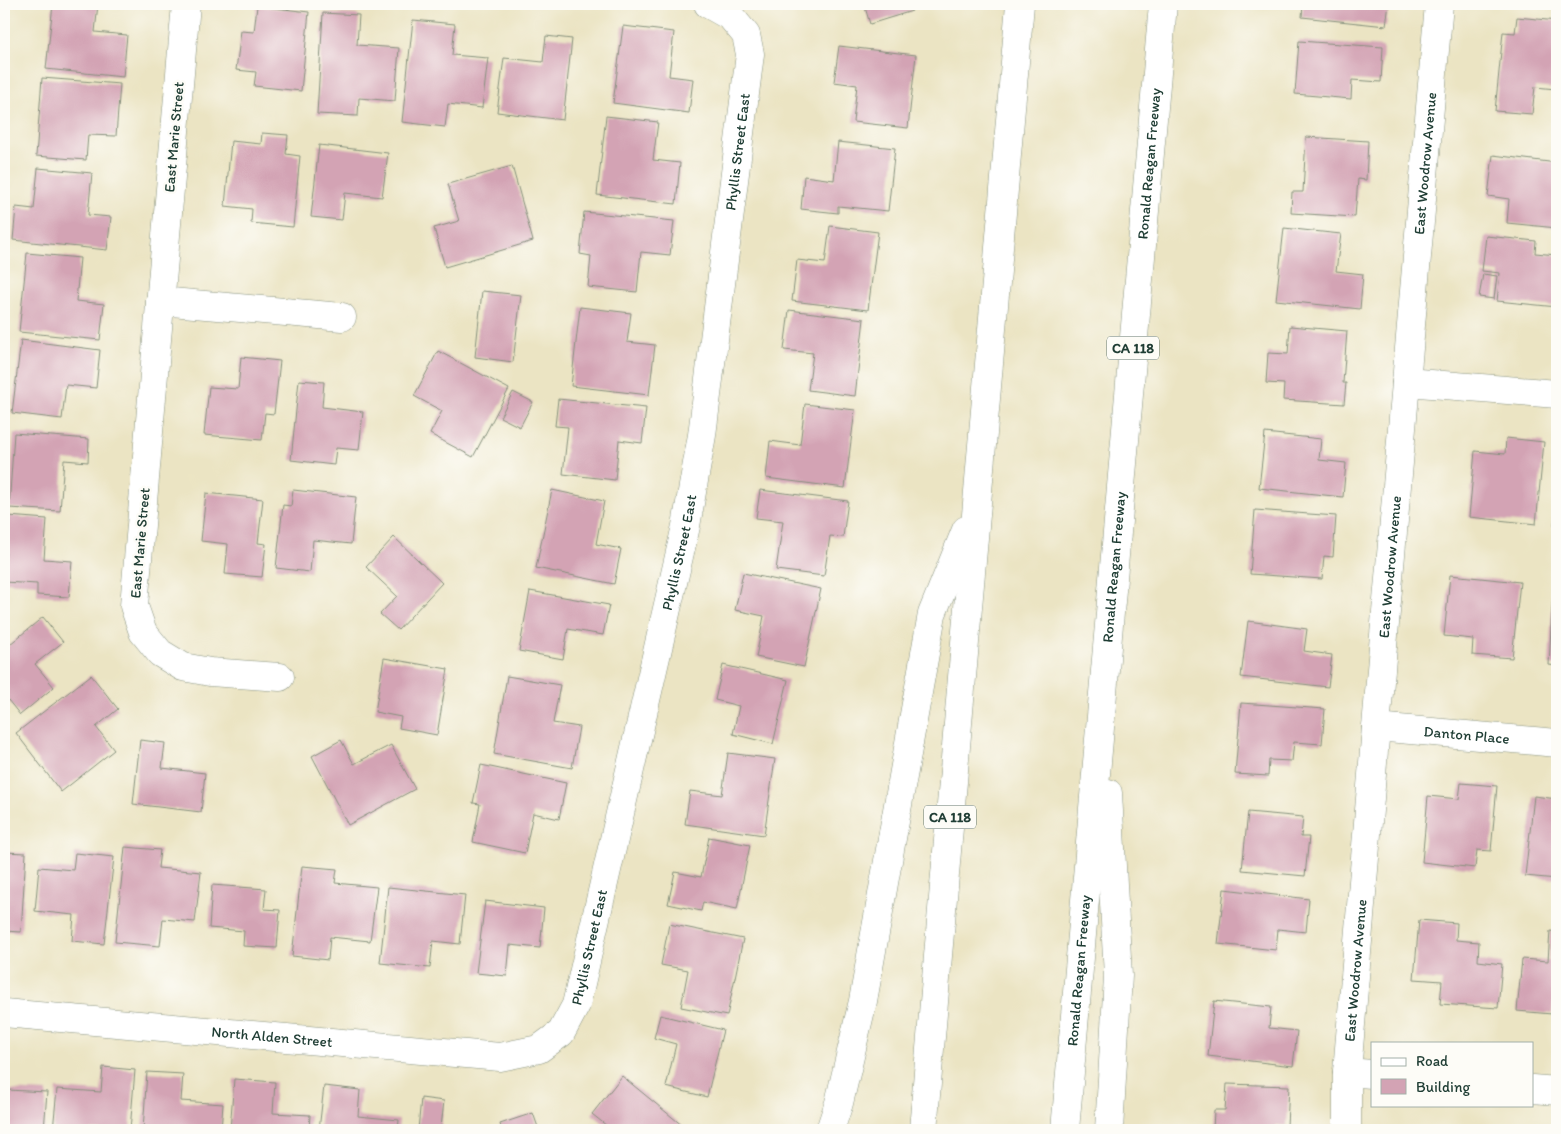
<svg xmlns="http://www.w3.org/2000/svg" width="1561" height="1134" font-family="Itim,sans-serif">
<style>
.building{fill:#d3a3b4}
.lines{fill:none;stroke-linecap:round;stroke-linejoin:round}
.street-casing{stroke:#85907c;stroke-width:29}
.highway-casing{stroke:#85907c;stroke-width:29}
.street{stroke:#fff;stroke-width:28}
.highway{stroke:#fff;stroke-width:28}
.labels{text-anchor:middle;stroke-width:5;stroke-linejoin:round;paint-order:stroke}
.shield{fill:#fdfcf7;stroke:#62766e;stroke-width:1}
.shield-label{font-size:14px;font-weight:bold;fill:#1f3d34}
.street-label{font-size:15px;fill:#1f3d34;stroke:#fdfcf7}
</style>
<rect width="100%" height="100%" fill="#fdfcf7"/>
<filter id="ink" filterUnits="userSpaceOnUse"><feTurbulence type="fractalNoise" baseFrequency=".02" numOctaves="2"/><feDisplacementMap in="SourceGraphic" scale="10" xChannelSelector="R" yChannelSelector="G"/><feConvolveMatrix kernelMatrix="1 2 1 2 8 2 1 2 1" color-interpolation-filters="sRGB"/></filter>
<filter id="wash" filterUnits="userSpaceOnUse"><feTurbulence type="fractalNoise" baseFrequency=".0096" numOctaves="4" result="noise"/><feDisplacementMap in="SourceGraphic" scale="20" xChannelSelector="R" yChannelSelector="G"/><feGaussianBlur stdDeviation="1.12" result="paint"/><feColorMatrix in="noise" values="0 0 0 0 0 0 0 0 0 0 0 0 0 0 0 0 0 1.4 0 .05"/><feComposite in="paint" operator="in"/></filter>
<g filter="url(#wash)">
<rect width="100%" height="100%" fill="#ebe4c3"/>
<g id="blocks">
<g class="building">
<polygon points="53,4 98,4 95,32 127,35 123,77 46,69"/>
<polygon points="826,4 840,4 827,8"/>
<polygon points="864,4 910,4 912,11 870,24"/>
<polygon points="1303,4 1389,4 1386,26 1302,17"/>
<polygon points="257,6 309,12 301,91 254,86 256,72 236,70 241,31 254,32"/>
<polygon points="323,13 359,15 357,45 399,48 395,101 359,98 358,116 317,114"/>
<polygon points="1517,17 1557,21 1556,89 1535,87 1532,114 1495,111 1503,32 1515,33"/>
<polygon points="413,20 455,24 452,55 488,58 482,108 448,104 445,127 402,122"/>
<polygon points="623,26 674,32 669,76 693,79 689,113 613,103"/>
<polygon points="546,36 572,39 563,120 497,112 504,58 543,62"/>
<polygon points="1299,41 1383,47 1381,82 1352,80 1351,99 1295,94"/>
<polygon points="839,46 916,55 908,128 853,122 857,85 834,82"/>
<polygon points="42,78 120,84 116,136 88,135 86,160 36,156"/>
<polygon points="606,116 658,122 653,160 680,163 676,204 597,195"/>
<polygon points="262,133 288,135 286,154 300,156 293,227 251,223 252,209 225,206 231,141 261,144"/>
<polygon points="1306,137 1368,141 1366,180 1358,179 1355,217 1291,213 1292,192 1303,192"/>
<polygon points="838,142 895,148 888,211 838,206 838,213 801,209 804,176 834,180"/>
<polygon points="319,145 388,153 382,197 345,193 342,220 311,217"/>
<polygon points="1493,155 1557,163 1557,228 1507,223 1509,199 1488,196"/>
<polygon points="512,166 533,241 445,267 434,228 459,221 448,184"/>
<polygon points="38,168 92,173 88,215 111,217 107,250 13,240 16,207 34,209"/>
<polygon points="584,212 674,221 670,255 641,252 637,292 588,287 591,256 580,254"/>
<polygon points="830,226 878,232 868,310 792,301 797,260 825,263"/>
<polygon points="1284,228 1341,234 1336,271 1363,274 1360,309 1276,300"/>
<polygon points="1486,236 1536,241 1535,253 1557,255 1557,307 1497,301 1500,273 1482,271"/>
<polygon points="27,253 80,258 76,301 104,304 100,340 19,332"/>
<polygon points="1483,274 1497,276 1494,299 1479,297"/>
<polygon points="482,291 521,295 513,362 475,357"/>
<polygon points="580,307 631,313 627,342 655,345 649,395 571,386"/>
<polygon points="789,310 864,319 855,396 808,390 813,353 784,350"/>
<polygon points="1290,326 1347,331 1343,383 1346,383 1344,404 1283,400 1284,384 1266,383 1268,353 1288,354"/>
<polygon points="21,340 100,350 96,388 66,385 62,419 12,413"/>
<polygon points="438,351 509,389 473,457 430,434 442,411 414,396"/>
<polygon points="241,357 280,361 274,414 265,413 262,440 204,435 209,387 238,389"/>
<polygon points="299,380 324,382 322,407 363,412 359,450 336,448 334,465 291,460"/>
<polygon points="513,392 533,402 520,427 500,417"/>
<polygon points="558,399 646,408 642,443 619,440 615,480 563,474 568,427 555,426"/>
<polygon points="805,404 855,410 845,488 766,478 770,441 800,445"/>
<polygon points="14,433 89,439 88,462 64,460 60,511 9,508"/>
<polygon points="1265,433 1321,439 1319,460 1346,463 1343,497 1259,488"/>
<polygon points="1506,438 1544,442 1536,524 1469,517 1475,451 1505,454"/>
<polygon points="293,490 356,497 351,544 313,540 310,572 276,568 283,505 291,506"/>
<polygon points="552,490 604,501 596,544 621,549 614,584 536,568"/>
<polygon points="760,490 848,501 843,537 830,536 824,576 776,570 783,521 756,518"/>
<polygon points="206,493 263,499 258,543 266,544 262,577 225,574 228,544 201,541"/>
<polygon points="1556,502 1557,502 1557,526 1554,525"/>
<polygon points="1255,510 1336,516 1333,557 1324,556 1322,579 1250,574"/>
<polygon points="8,516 47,519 44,559 72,561 69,597 37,595 37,584 4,582"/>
<polygon points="394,537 442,583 398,630 380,614 397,596 366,567"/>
<polygon points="743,573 821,589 804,667 756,657 764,616 735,610"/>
<polygon points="1450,575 1520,582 1512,658 1472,655 1473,639 1444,636"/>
<polygon points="1553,589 1557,589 1557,666 1549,665"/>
<polygon points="530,591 609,605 603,635 568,629 563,659 519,651"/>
<polygon points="43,617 63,642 35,664 54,687 20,715 4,695 4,649"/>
<polygon points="1248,621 1307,629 1304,651 1332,655 1328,687 1241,677"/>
<polygon points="384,658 448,669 437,735 399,728 401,717 375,712"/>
<polygon points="723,665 788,680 773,744 733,734 739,706 715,700"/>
<polygon points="91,675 118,709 96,727 114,750 61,792 16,733"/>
<polygon points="507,676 560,685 553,723 579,727 572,768 494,754"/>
<polygon points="1241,703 1325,709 1322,744 1294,742 1292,761 1269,760 1268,776 1235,774"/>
<polygon points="140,740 165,743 162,768 205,773 201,812 133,804"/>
<polygon points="341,740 354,764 391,745 415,789 348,825 312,756"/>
<polygon points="728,753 775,759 764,835 685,824 690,791 722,795"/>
<polygon points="481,765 566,783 559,819 533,813 525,853 473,842 480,804 473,803"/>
<polygon points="1461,783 1497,786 1491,851 1477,850 1475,868 1422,862 1428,796 1459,799"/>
<polygon points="1534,796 1557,799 1557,879 1525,876"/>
<polygon points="1248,812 1303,817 1301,837 1309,837 1305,876 1242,870"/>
<polygon points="709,837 750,845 737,909 703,902 701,911 668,904 675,872 701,877"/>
<polygon points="125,847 160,850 158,868 201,872 195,922 163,919 160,946 115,942"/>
<polygon points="4,852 26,853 21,932 4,931"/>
<polygon points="75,853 114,857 104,944 72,941 74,915 35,911 39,867 73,870"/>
<polygon points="302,866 337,869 335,883 377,887 370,941 330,937 328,960 292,956"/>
<polygon points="212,885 266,889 264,909 280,910 277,948 243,946 244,931 209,928"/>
<polygon points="388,887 465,895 460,944 433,941 430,968 380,963"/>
<polygon points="1224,889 1309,899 1306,932 1278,929 1276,950 1218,944"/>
<polygon points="485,901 544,908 540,948 510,945 507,976 476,973"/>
<polygon points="1419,920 1457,923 1456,940 1479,942 1478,961 1502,964 1498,1008 1440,1004 1442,981 1414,979"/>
<polygon points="669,924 743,939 727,1016 681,1007 688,970 661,965"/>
<polygon points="1550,931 1557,932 1557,988 1555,988 1552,1014 1517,1011 1522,959 1548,961"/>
<polygon points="1214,1001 1271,1007 1269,1028 1297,1031 1293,1066 1208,1056"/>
<polygon points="660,1015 723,1030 707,1097 666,1087 676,1044 654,1038"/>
<polygon points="4,1058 9,1059 7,1090 47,1092 44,1130 4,1130"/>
<polygon points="103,1067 135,1070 130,1130 53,1130 57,1089 101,1092"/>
<polygon points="147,1072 183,1074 181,1101 223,1104 221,1130 143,1130"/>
<polygon points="622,1076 683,1126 679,1130 612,1130 592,1114"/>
<polygon points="234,1079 275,1082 273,1113 310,1115 309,1130 230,1130"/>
<polygon points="1227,1084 1289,1086 1287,1126 1276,1125 1276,1130 1213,1130 1214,1110 1225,1110"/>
<polygon points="324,1086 360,1090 358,1116 399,1120 398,1130 319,1130"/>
<polygon points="421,1098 444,1101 441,1127 460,1129 460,1130 418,1130"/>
<polygon points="533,1113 539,1130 502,1130 500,1124"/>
</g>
</g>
</g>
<g filter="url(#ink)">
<use href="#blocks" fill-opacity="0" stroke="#85907c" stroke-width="1"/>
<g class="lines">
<g class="street-casing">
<g id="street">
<polyline points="186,4 134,606 143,632 160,653 183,667 210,672 280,677"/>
<polyline points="160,301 342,317"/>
<polyline points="1406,382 1557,394"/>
<path id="s1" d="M1376,727L1557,743"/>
<path id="s2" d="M4,1013L500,1057L539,1049L561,1033L576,1005L686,526L702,435L750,54L746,35L731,17L708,4"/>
<polyline points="1347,1072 1372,1074"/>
<polyline points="1532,1089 1557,1091"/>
<path id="s3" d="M1347,1130V1072L1376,727L1439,4"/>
</g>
</g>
<g class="highway-casing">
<g id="highway">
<polyline points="1108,793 1118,976 1109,1130"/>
<polyline points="830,1130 839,1103 863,1001 932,614 966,530"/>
<polyline points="923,1130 1020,4"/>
<path id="s4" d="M1065,1130L1163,4"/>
</g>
</g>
<use href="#street" class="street"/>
<use href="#highway" class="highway"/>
</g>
</g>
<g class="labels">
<g class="shield">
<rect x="1107" y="336.5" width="52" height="23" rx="4"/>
<rect x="924" y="805.5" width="52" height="23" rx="4"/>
</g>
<g class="shield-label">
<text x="1133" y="353">CA 118</text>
<text x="950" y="822">CA 118</text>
</g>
<g class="street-label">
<text transform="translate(174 137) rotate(-85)" y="5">East Marie Street</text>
<text dy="5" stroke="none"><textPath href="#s2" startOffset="1466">Phyllis Street East</textPath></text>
<text dy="5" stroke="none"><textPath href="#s3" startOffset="970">East Woodrow Avenue</textPath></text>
<text dy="5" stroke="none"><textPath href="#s4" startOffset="970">Ronald Reagan Freeway</textPath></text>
<text transform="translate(140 543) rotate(-85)" y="5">East Marie Street</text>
<text dy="5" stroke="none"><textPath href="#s2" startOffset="1061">Phyllis Street East</textPath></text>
<text dy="5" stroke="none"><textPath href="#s4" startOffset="565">Ronald Reagan Freeway</textPath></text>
<text dy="5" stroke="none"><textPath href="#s3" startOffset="565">East Woodrow Avenue</textPath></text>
<text dy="5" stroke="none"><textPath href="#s1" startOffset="91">Danton Place</textPath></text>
<text dy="5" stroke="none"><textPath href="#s2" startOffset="656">Phyllis Street East</textPath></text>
<text dy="5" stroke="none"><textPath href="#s4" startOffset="160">Ronald Reagan Freeway</textPath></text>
<text dy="5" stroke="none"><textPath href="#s3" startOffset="160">East Woodrow Avenue</textPath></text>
<text dy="5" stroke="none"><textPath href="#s2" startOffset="269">North Alden Street</textPath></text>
</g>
</g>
<rect width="1561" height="1134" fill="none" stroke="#fdfcf7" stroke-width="20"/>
<rect x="1371" y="1042" width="162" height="65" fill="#fdfcf7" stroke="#a4b0a9"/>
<rect x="1381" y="1058" width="25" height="8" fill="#ffffff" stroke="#a4b0a9"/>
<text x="1416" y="1066" font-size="15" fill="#1f3d34">Road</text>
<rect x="1381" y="1079" width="25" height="15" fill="#d3a3b4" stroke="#a4b0a9"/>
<text x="1416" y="1092" font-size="15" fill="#1f3d34">Building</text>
</svg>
